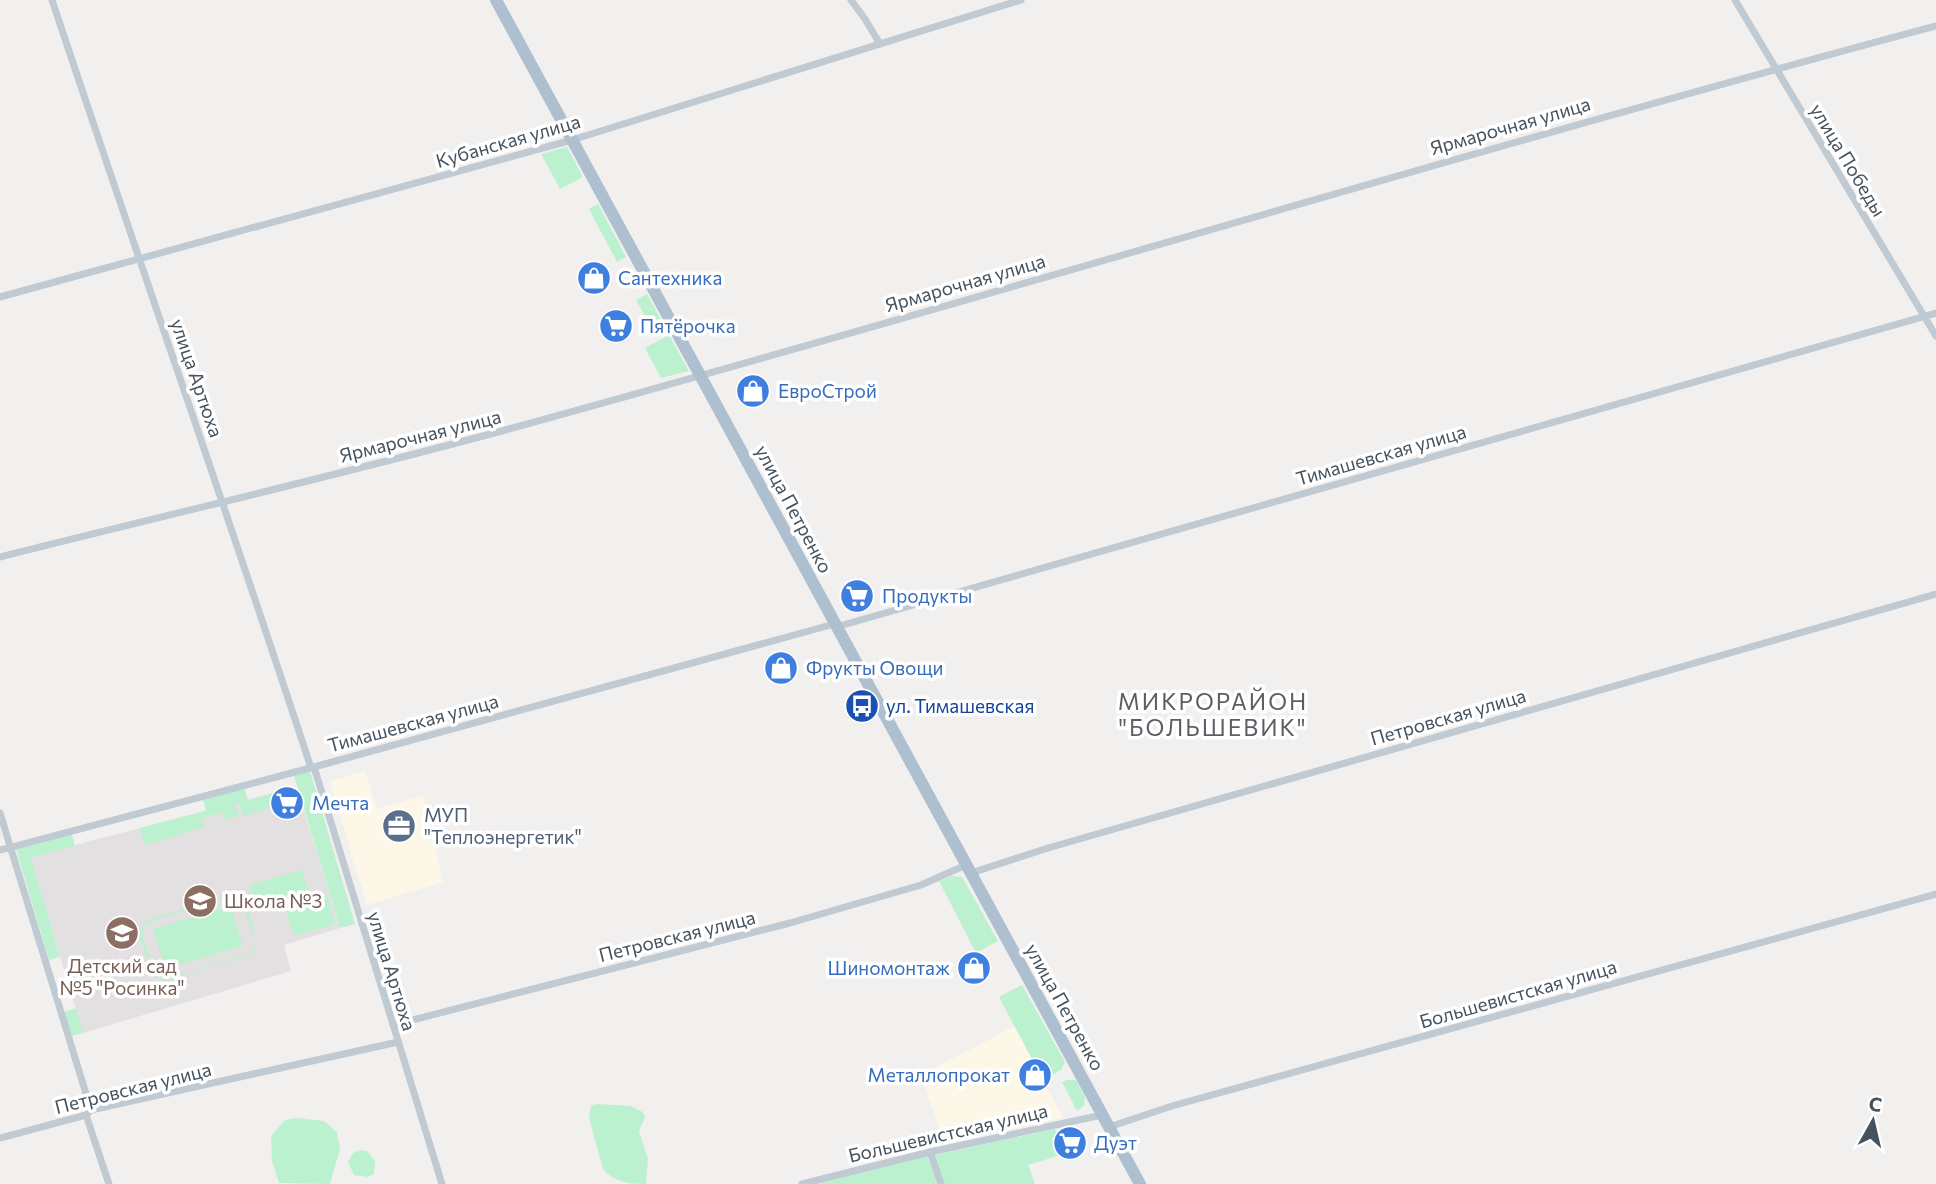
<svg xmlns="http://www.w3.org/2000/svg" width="1936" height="1184" font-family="Commissioner,sans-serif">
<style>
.commercial{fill:#fdf7e8}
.education{fill:#e3e0e1}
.green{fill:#bcf1d0;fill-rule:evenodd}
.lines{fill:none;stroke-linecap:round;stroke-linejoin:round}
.street{stroke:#bfcad2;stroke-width:7}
.primary{stroke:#aebfcf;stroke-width:12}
.labels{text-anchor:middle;stroke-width:7;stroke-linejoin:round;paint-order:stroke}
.street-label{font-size:19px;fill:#46535e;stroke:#fff}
.shop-label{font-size:19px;fill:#366cbe;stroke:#fff;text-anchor:start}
.transit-label{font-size:19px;fill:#164399;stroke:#fff;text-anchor:start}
.service-label{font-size:19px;fill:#4e5e75;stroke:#fff;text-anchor:start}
.education-label{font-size:19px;fill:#785e54;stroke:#fff;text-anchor:start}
.quarter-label{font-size:23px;letter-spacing:2px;fill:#5b5f64;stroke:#fff}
</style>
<rect width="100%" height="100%" fill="#f2efef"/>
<g class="commercial">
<polygon points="365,771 377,809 423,795 443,882 367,905 330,781"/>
<polygon points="297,787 302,804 283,809 277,792"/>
<polygon points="1015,1026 1063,1118 944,1142 921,1075"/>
</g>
<polygon class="education" points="277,792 283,809 302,804 340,928 284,945 291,971 83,1033 30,857"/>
<g class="green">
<polygon points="567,147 583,177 560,189 541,154"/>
<polygon points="598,204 626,257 617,262 589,209"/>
<polygon points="647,294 665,327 654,333 636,300"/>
<polygon points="669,335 689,371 661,378 645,348"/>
<polygon points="310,771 355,924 340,928 294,775"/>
<polygon points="244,788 248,800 277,792 281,804 243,816 239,803 235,804 239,816 225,820 222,812 202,818 204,827 145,845 140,828 206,811 203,799"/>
<polygon points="72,834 75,846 31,858 60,957 49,960 16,849"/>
<polygon points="302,870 310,896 258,912 250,885"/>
<polygon points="952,876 962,877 998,941 976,953 939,881"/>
<path d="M231,894C236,895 238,894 241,898C250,907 259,944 253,954L166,981L153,976L139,935L145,921ZM231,896L240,899L243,904L255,942L252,953L166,980L155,975L142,935L146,923Z"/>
<polygon points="327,895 335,924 294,936 285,908"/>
<polygon points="230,906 243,946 165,969 153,929"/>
<polygon points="1022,985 1065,1062 1061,1070 1043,1080 999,997"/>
<polygon points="76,1008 83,1033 71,1036 64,1012"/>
<polygon points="1068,1080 1076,1080 1085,1097 1084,1106 1077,1111 1062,1082"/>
<path d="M597,1104L631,1106L643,1112L645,1117L639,1131L648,1159L646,1184C629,1184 614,1182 603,1169L589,1118L591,1106Z"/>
<polygon points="297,1118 324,1121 337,1132 340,1149 330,1184 279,1183 272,1161 271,1136 285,1120"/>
<polygon points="1055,1129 1064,1154 1028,1165 1035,1184 944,1184 934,1155"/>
<polygon points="362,1150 367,1151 375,1161 374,1174 368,1177 354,1175 348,1162 353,1153"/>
<polygon points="927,1156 937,1184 817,1184"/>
</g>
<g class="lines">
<g class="street">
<path d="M52,0C137,256 227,511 311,768"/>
<polyline points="851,0 865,19 880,44"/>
<polyline points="1735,0 1936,336"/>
<polyline points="0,297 572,140 1021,0"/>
<path d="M0,557C170,514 340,475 509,429C986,298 1458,154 1936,26"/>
<polyline points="836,627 1936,313"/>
<polyline points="314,767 442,1184"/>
<polyline points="0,813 91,1110"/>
<polyline points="0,850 314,767 834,624"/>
<polyline points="971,873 1048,848 1936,594"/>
<polyline points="393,1025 790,923 921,885 966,865"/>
<polyline points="86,1115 109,1184"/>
<polyline points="1109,1127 1172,1106 1936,894"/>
<polyline points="0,1138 86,1115 91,1110 398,1042"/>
<polyline points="930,1152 941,1184"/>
<polyline points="802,1184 930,1152 1102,1115"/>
</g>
<polyline class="primary" points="496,0 1140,1184"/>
</g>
<defs>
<g id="shop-disc" transform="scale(1.75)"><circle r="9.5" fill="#3f7fe0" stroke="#fff"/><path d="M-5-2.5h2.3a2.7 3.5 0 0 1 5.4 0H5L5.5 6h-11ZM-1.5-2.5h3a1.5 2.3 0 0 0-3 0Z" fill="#fff"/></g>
<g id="supermarket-disc" transform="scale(1.75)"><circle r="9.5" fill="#3f7fe0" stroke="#fff"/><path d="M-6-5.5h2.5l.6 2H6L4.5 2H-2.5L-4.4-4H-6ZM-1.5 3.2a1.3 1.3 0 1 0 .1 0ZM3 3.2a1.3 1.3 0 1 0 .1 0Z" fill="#fff"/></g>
<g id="bus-disc" transform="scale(1.75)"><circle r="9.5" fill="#1a4fb4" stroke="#fff"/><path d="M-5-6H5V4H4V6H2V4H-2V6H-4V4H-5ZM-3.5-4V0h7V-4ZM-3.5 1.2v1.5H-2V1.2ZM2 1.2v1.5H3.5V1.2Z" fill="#fff"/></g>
<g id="office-disc" transform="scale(1.75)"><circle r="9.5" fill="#5c6f8a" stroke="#fff"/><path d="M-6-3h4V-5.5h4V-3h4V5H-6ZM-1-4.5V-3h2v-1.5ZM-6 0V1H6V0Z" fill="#fff"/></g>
<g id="school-disc" transform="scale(1.75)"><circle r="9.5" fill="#8d6e63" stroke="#fff"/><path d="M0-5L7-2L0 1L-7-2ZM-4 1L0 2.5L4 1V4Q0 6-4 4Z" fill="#fff"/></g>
</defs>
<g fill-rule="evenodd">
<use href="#shop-disc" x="594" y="278"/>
<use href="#supermarket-disc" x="616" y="326"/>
<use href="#shop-disc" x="753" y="391"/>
<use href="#supermarket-disc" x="857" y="596"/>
<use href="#shop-disc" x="781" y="668"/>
<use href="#bus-disc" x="862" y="706"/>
<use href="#supermarket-disc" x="287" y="803"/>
<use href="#office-disc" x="399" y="826"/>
<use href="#school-disc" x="200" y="901"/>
<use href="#school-disc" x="122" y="933"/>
<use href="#shop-disc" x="974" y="968"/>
<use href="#shop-disc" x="1035" y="1075"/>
<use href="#supermarket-disc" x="1070" y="1143"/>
</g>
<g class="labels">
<g class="street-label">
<text transform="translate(1510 126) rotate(-16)" y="7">Ярмарочная улица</text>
<text transform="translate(508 141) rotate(-16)" y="7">Кубанская улица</text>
<text transform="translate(1848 160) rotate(59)" y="7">улица Победы</text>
<text transform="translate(965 283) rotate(-16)" y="7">Ярмарочная улица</text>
<text transform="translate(197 378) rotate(71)" y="7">улица Артюха</text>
<text transform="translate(420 436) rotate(-14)" y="7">Ярмарочная улица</text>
<text transform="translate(1381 455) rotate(-16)" y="7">Тимашевская улица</text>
<text transform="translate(794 509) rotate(62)" y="7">улица Петренко</text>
<text transform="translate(1448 717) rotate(-16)" y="7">Петровская улица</text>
<text transform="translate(413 723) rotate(-15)" y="7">Тимашевская улица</text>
<text transform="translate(677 936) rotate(-14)" y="7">Петровская улица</text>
<text transform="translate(392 971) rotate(73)" y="7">улица Артюха</text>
<text transform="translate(1518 994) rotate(-16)" y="7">Большевистская улица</text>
<text transform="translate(1065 1007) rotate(61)" y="7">улица Петренко</text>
<text transform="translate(133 1088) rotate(-14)" y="7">Петровская улица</text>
<text transform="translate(948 1133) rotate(-13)" y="7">Большевистская улица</text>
</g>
<g class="shop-label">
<text x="618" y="285">Сантехника</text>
<text x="640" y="333">Пятёрочка</text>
<text x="778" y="398">ЕвроСтрой</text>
<text x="882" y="603">Продукты</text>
<text x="806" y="675">Фрукты Овощи</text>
<text x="312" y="810">Мечта</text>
<text x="950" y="975" text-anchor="end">Шиномонтаж</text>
<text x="1010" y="1082" text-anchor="end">Металлопрокат</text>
<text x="1094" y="1150">Дуэт</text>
</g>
<g class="transit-label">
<text x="886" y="713">ул. Тимашевская</text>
</g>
<g class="service-label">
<text x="424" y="822">МУП<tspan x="424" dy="22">"Теплоэнергетик"</tspan></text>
</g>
<g class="education-label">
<text x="224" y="908">Школа №3</text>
<text x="122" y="973" text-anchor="middle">Детский сад<tspan x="122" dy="22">№5 "Росинка"</tspan></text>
</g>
<g class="quarter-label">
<text x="1213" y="710">МИКРОРАЙОН<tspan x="1213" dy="26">"БОЛЬШЕВИК"</tspan></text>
</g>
</g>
<g transform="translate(1873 1121) rotate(8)" stroke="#ffffff" stroke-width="5" paint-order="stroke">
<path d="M0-5L12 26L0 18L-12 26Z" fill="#46535e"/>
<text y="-10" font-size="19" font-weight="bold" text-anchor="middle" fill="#46535e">С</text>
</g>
</svg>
